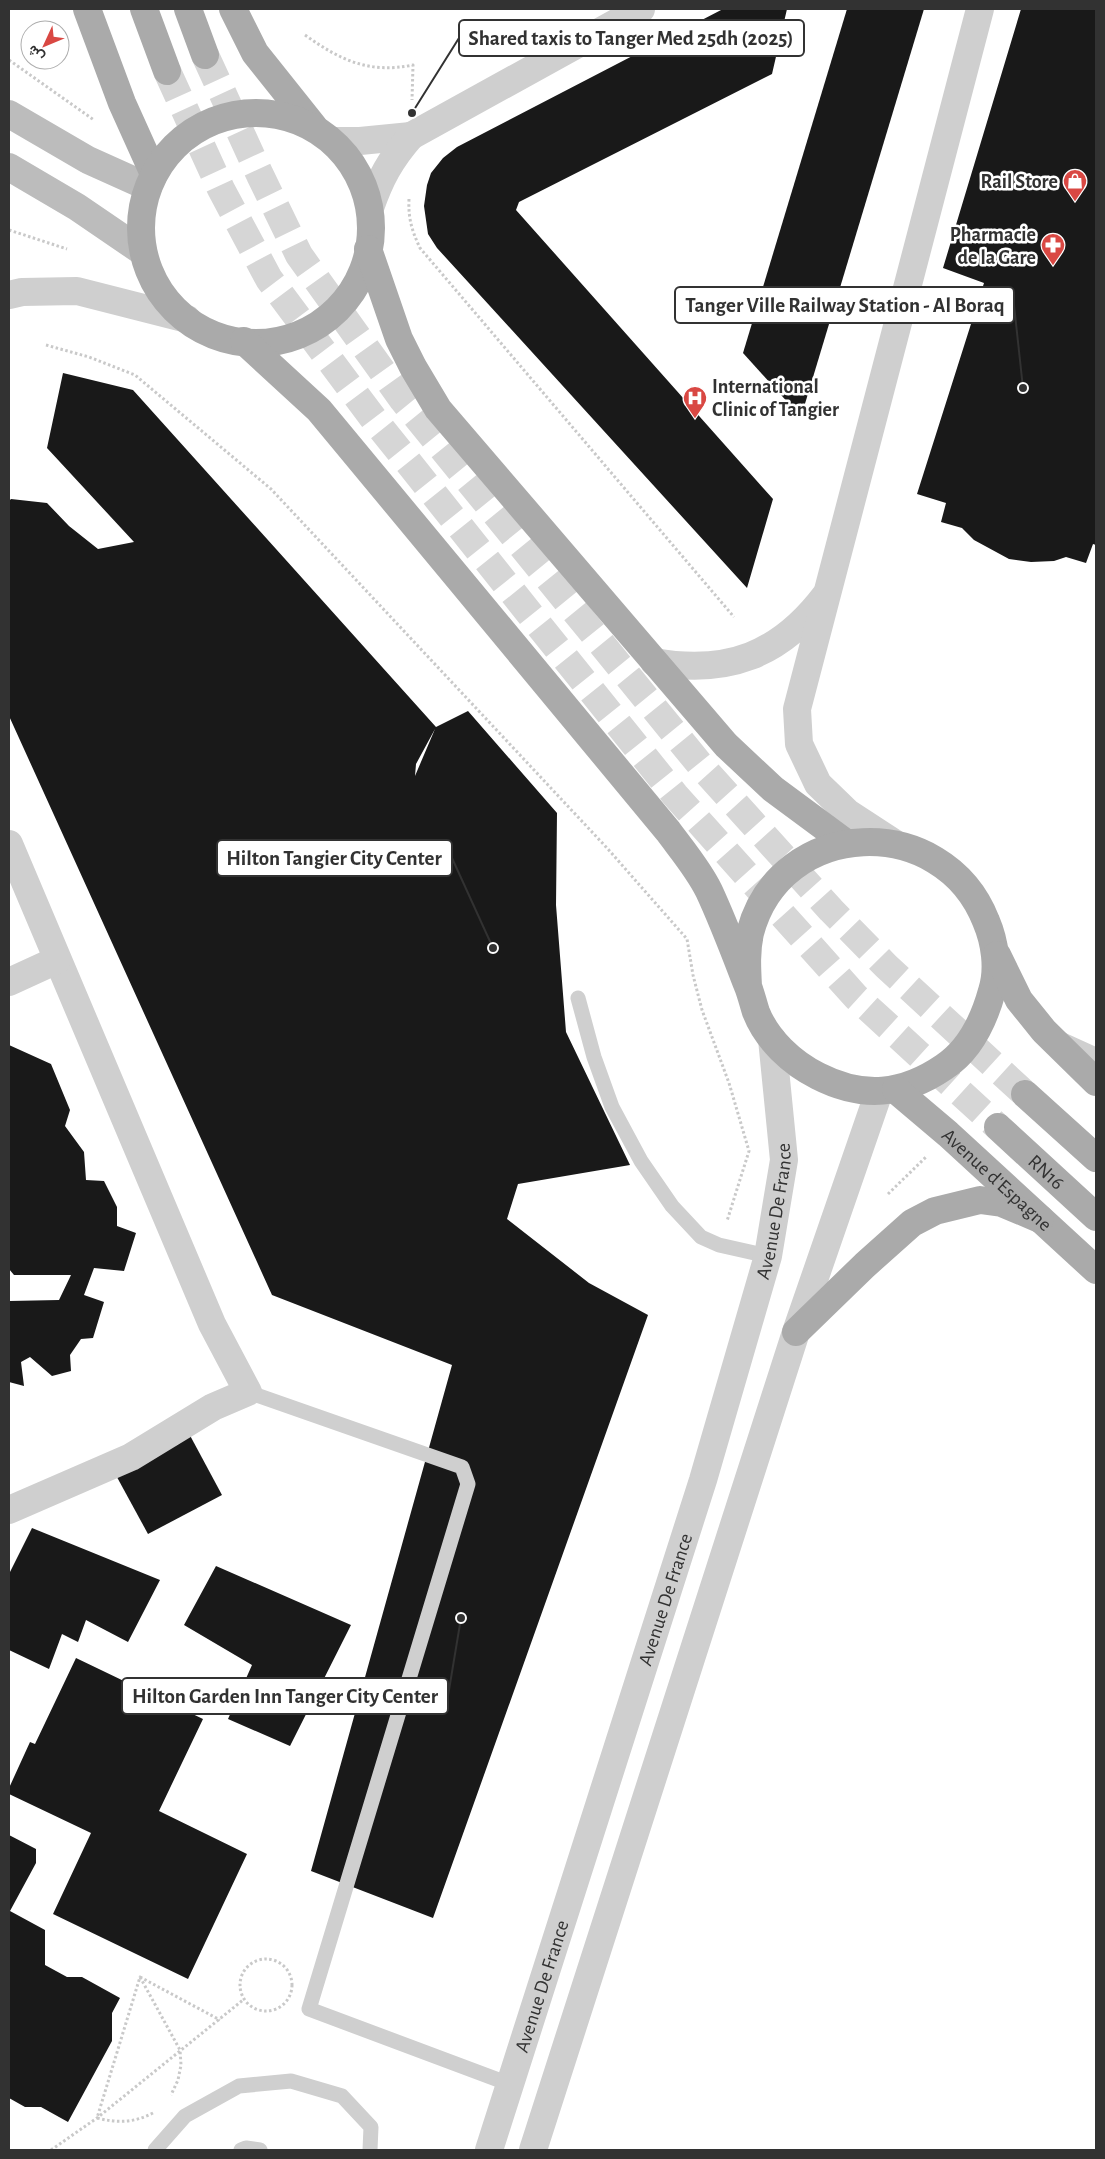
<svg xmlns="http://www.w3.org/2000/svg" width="1105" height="2159" font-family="'Alegreya Sans',Vazirmatn,sans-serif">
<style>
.building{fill:#191919;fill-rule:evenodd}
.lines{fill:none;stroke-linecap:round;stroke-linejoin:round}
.primary-tunnel{stroke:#d6d6d6;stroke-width:28;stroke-dasharray:28 14;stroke-linecap:butt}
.path{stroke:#c9c9c9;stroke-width:3;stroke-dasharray:2.5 2.5;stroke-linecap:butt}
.lane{stroke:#cfcfcf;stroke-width:15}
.street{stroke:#cfcfcf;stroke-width:28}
.secondary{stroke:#bcbcbc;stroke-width:28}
.primary{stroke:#aaa;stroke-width:28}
.labels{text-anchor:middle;stroke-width:5;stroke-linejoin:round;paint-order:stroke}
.poi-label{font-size:20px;font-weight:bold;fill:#323232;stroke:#fff;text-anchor:end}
.street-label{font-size:20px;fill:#323232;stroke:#fff}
.leader{fill:none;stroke:#323232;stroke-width:2}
.callout-dot{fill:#323232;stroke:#fff;stroke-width:2}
.callout{fill:#fff;stroke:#323232;stroke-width:2}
.callout-label{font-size:21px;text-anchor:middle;font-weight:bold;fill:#323232}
</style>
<rect width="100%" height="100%" fill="#fff"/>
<g class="building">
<polygon points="723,9 787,9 772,74 519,202 516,210 773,499 747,588 437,248 428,234 424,206 427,185 431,173 443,158 457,147"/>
<polygon points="847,9 924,9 801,417 743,353"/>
<polygon points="1021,9 1096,9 1096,545 1093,544 1086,563 1066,557 1054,561 1031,562 1009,559 974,540 962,528 941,522 946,503 917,494 984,283 943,268"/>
<path d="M63,373L133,390L436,727L468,711L557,813L556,905L566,1032L630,1165L518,1184L507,1219L589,1283L648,1315L433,1918L311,1871L452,1365L272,1295L9,716V501L11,499L47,503L69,526L98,549L134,542L47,448ZM435,729L415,776L416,764Z"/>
<polygon points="9,1045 51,1064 70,1110 65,1126 84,1152 86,1180 104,1181 117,1207 117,1226 136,1233 124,1271 94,1268 84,1295 104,1302 93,1338 81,1339 70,1355 71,1371 52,1376 30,1357 21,1362 24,1386 9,1382 9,1301 59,1300 71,1275 14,1275 9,1269"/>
<polygon points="186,1428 222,1495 148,1534 112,1468"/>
<polygon points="32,1528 160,1580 128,1642 86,1620 78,1642 62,1634 49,1669 9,1650 9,1574"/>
<polygon points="216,1566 351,1625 290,1746 228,1719 252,1665 184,1625"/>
<polygon points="76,1658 203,1719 159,1811 247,1854 188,1979 53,1914 91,1833 9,1794 9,1788 30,1742 35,1744"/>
<polygon points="9,1835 36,1849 36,1863 10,1911 45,1930 45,1965 67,1977 82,1977 120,1998 112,2013 112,2041 68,2122 41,2107 25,2107 9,2098"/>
</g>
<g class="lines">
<g class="primary-tunnel">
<polyline points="205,55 260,175 299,255 403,400 702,767 831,910 886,966 1025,1094"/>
<polyline points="167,71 221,189 269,279 376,422 675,795 856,997 998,1127"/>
</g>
<g class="path">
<path d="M305,35C340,60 369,74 413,65L412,100"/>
<polyline points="9,60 94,120"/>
<path d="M409,199C408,218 412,231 420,248L734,617"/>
<polyline points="9,230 67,249"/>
<polyline points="46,345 89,357 135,375 271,489 607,848 687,939 693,975 702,1010 729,1083 749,1151 727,1221"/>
<polyline points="888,1194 927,1156"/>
<circle cx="266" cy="1985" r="26"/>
<polyline points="140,1977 180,2050 181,2065 178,2080 171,2095"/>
<path d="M153,2113C134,2123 117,2123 97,2118L140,1977L220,2020"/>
<polyline points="51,2150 97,2118 243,2000"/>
</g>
<g class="lane">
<polyline points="578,998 594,1057 612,1107 641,1161 672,1206 701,1237 719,1245 768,1256"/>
<polyline points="1063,1040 1096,1055"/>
<polyline points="248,1392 462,1467 468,1484 309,2009 512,2085"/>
<polyline points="155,2150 185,2116 239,2086 291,2081 342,2096 371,2127 370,2150"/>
<polyline points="241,2150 246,2148 260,2150"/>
</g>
<g class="street">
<polyline points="335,141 360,141 411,136"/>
<path d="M370,208C380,179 390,160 411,136L641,9"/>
<polyline points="9,295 22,292 77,291 187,319"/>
<path d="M654,662C728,675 780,655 825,596"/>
<polyline points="894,843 848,813 818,784 799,744 797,709 980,9"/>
<polyline points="9,844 212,1324 248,1392 213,1407 131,1457 9,1510"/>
<polyline points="9,982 57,960"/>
<path id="s1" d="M489,2150L703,1480L768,1256L784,1160L772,1039"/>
<polyline points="533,2150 796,1332 879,1092"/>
</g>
<g class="secondary">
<polyline points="9,114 88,160 148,187"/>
<polyline points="9,167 77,207 143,252"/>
</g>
<g class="primary">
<polyline points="87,9 122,103 154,174"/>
<polyline points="144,9 167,71"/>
<polyline points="188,9 205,55"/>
<polyline points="233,9 255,53 314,127"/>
<circle cx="256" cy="228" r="115"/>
<polyline points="368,249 399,339 413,367 438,409 726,745 773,789 846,843"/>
<path d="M244,341L319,410L668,831C682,850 699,870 709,891C723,921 735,953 747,984C751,993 753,1003 756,1012C767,1040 792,1063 818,1076C863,1099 903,1095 944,1067C970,1050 984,1020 992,991C999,969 995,942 986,921C943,811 780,817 750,933C746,951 747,968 748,986"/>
<polyline points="997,955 1019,1000 1044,1031 1096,1082"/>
<path id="s2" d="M896,1090L948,1134L1096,1270"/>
<polyline points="1025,1094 1096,1158"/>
<path id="s3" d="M998,1127L1096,1217"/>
<polyline points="796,1332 865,1265 912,1223 935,1211 980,1200 1002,1203 1040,1219"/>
</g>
</g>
<defs>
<g id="shop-pin" transform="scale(1.25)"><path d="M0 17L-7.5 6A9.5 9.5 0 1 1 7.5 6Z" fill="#d94843" stroke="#fff"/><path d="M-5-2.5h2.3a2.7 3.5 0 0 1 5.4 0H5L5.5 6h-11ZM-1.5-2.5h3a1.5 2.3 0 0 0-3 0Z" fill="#fff"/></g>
<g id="pharmacy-pin" transform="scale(1.25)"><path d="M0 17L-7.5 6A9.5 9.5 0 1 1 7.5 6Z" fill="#d94843" stroke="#fff"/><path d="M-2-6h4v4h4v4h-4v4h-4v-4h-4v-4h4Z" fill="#fff"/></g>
<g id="hospital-pin" transform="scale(1.25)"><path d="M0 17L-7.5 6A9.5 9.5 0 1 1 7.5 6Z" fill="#d94843" stroke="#fff"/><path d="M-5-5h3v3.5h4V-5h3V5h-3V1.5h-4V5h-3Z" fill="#fff"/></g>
</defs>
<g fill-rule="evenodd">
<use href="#shop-pin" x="1075" y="181"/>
<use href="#pharmacy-pin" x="1053" y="245"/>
<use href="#hospital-pin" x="695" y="398"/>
</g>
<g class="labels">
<g class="poi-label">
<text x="1058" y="188">Rail Store</text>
<text x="1036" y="241">Pharmacie<tspan x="1036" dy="23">de la Gare</tspan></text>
<text x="712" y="393" text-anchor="start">International<tspan x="712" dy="23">Clinic of Tangier</tspan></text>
</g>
<g class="street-label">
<text dy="7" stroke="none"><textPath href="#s3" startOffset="66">RN16</textPath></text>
<text dy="7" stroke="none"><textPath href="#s2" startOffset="135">Avenue d'Espagne</textPath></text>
<text dy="7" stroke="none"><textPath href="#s1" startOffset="982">Avenue De France</textPath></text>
<text dy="7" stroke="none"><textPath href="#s1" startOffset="578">Avenue De France</textPath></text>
<text dy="7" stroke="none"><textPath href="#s1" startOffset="172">Avenue De France</textPath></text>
</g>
</g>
<path class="leader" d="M412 113L459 38M1023 388L1014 305M493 948L452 858M461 1618L448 1696"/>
<g class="callout-dot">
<circle cx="412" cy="113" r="5"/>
<circle cx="1023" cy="388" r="5"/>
<circle cx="493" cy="948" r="5"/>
<circle cx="461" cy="1618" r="5"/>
</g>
<g class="callout">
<rect x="459" y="20" width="345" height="36" rx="5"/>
<rect x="675" y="287" width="339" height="36" rx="5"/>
<rect x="217" y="840" width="235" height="36" rx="5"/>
<rect x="122" y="1678" width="326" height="36" rx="5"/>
</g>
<g class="callout-label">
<text x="631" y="45">Shared taxis to Tanger Med 25dh (2025)</text>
<text x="845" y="312">Tanger Ville Railway Station - Al Boraq</text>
<text x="334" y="865">Hilton Tangier City Center</text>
<text x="285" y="1703">Hilton Garden Inn Tanger City Center</text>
</g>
<rect width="1105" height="2159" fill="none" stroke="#323232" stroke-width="20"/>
<g transform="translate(45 45) rotate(226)"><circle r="24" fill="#ffffff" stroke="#adadad"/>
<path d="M0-4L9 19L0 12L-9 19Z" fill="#d94843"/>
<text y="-8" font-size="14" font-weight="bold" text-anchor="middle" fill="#323232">ش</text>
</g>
</svg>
